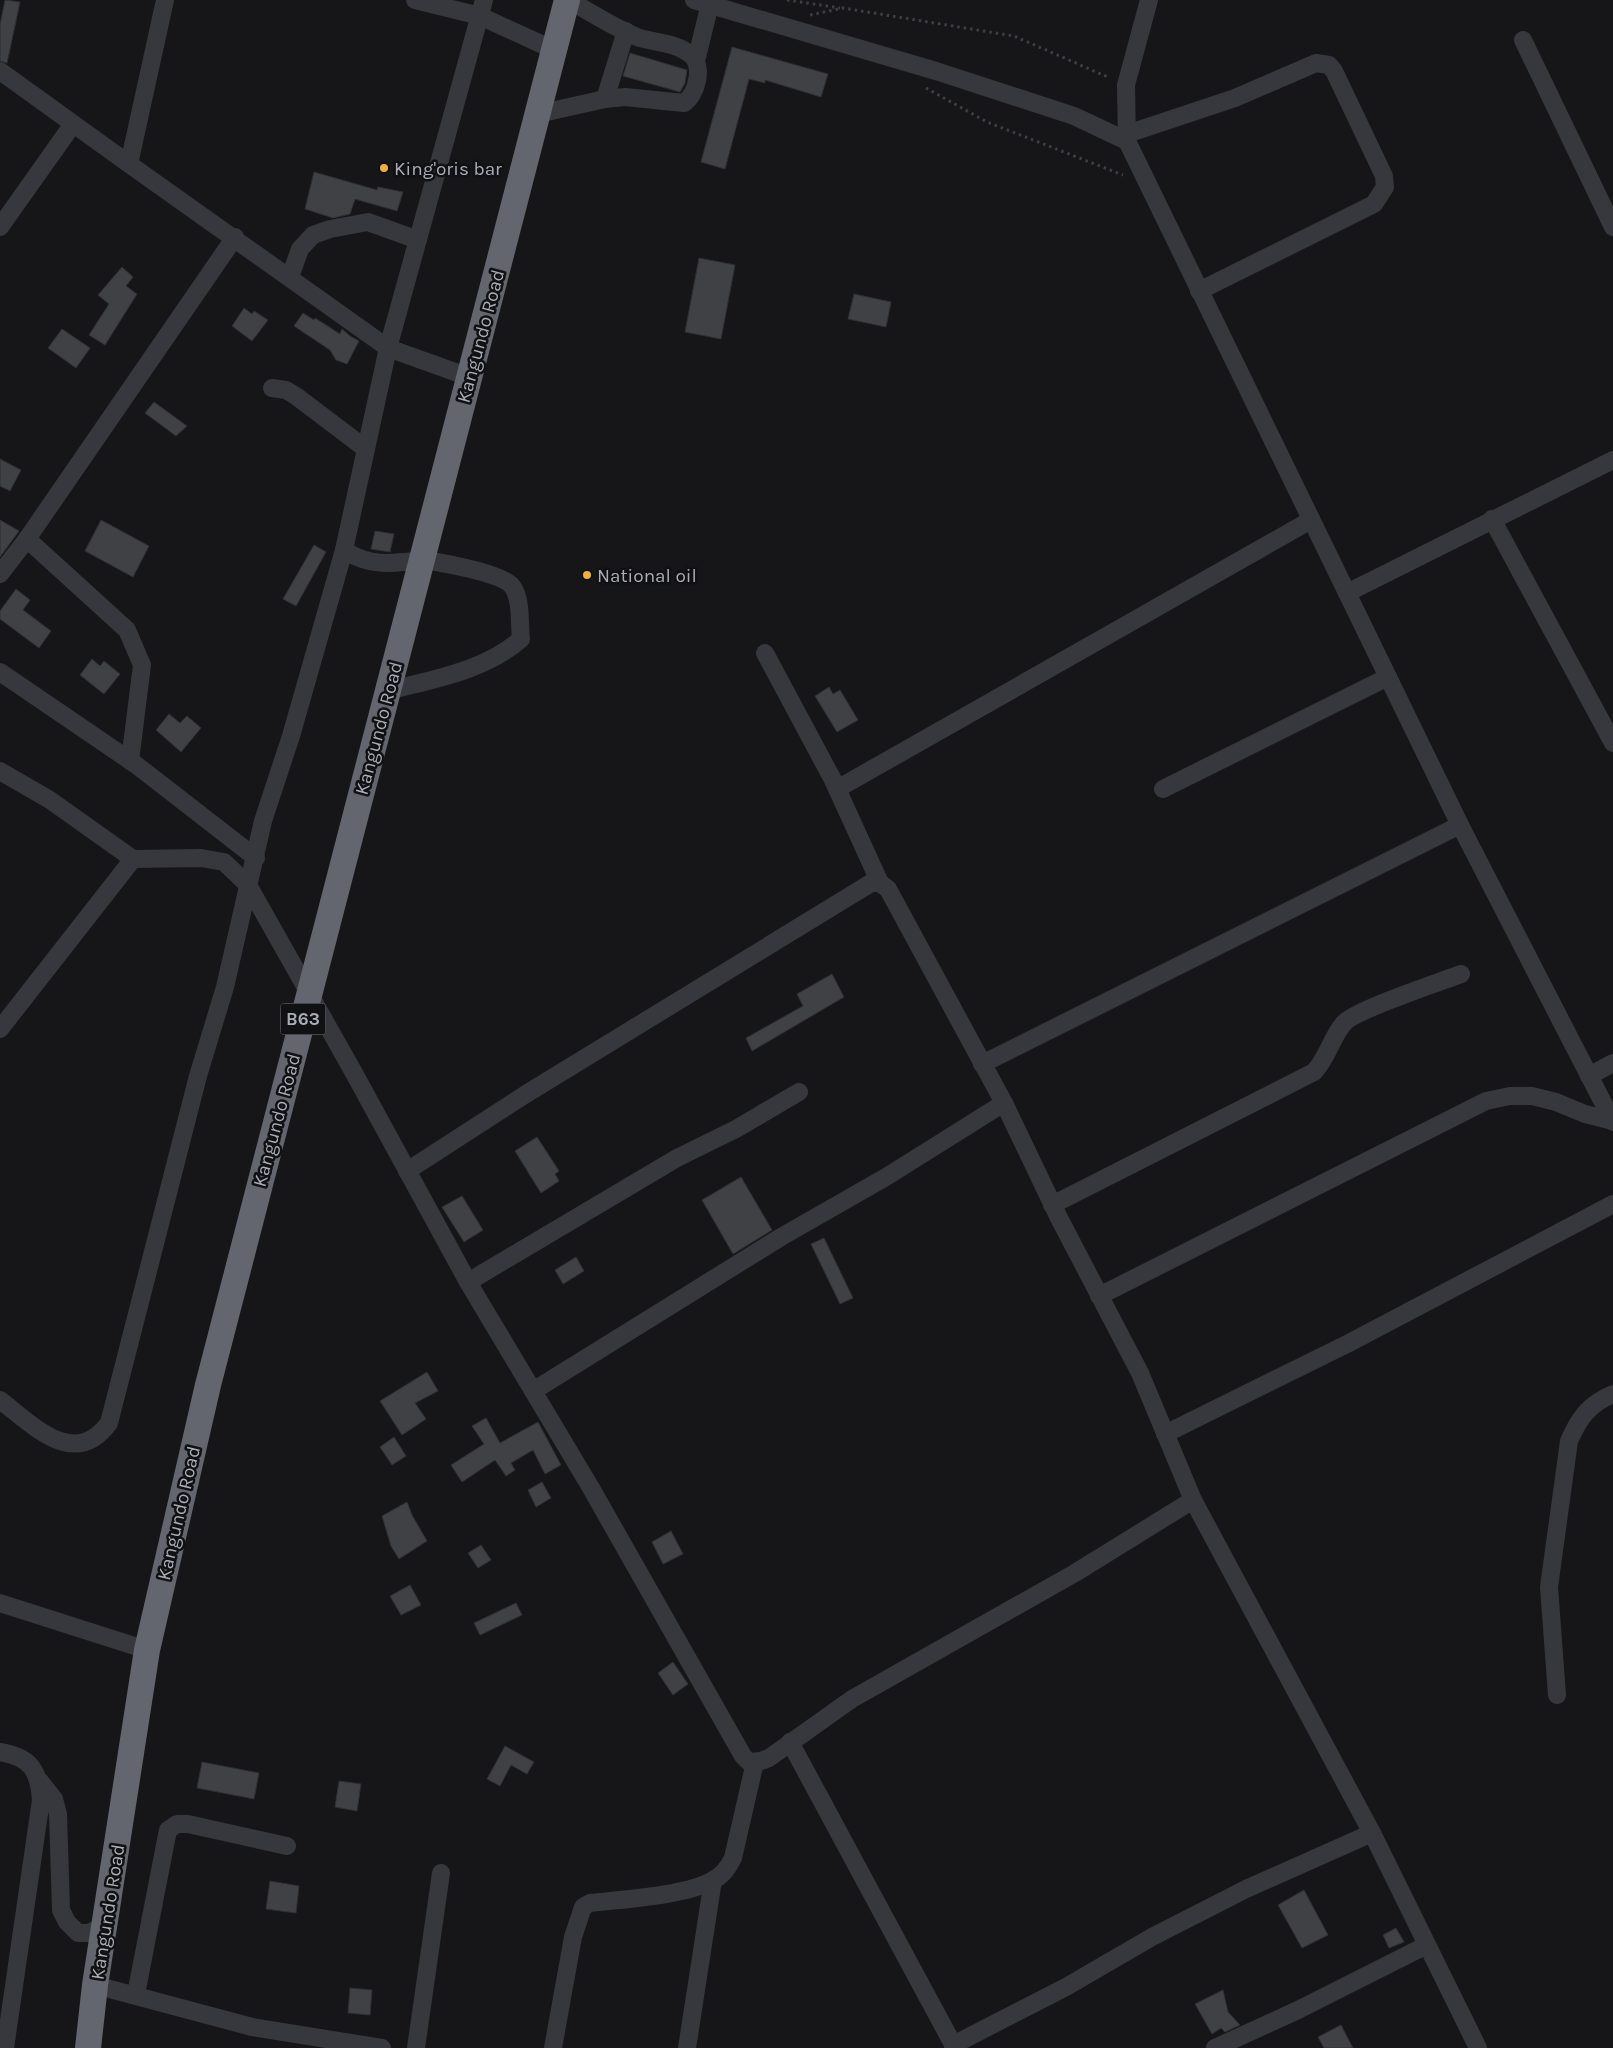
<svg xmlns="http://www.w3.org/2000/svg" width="1613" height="2048" font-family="Karla,sans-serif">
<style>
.building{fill:#404145;stroke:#303034}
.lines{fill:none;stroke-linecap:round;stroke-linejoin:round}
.path{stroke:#3d3f44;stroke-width:3;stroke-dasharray:2.5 4;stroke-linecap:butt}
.minor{stroke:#37383d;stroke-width:18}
.highway{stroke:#63666e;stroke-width:26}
.poi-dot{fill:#f2b134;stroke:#111113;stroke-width:2}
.labels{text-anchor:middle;stroke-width:5;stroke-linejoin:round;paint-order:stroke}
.shield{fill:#111113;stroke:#7b7e86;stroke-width:1}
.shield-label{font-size:18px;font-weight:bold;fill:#a8adb8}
.poi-label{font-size:19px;fill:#a8adb8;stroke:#111113;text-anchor:start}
.street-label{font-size:19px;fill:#a8adb8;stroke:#111113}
</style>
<rect width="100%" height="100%" fill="#161618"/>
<g class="building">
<polygon points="5,0 20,2 7,63 0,61 0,25"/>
<polygon points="732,47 828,74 821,97 765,80 765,83 749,79 725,169 701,162"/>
<polygon points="630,53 687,70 685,83 680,92 623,76"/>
<polygon points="314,172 377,190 378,187 403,192 397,211 355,199 350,214 333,218 305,209"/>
<polygon points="699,258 735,265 721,339 685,332"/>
<polygon points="122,267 133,277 126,286 137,294 105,345 89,335 109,304 98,295"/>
<polygon points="854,294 891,302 886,327 848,319"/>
<polygon points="244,308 252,314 254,311 268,320 252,341 232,326"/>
<polygon points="303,313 314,320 315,318 340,334 342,329 350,336 359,341 347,364 336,360 330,350 294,326"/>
<polygon points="62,329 90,348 76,368 48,348"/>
<polygon points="154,402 187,426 176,436 145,413"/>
<polygon points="0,459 21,470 10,491 0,486"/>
<polygon points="0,520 19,531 0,557"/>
<polygon points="101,520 149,546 133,577 85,551"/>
<polygon points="375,531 394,534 390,552 371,549"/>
<polygon points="314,545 326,552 296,606 283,599"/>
<polygon points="16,589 30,600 23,610 51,631 39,648 0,619 0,611"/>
<polygon points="92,659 100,666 104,661 120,674 104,694 80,675"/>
<polygon points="829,687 833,694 840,690 858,720 837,732 815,696"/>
<polygon points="169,714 180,723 187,716 201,728 181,752 156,730"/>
<polygon points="832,974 844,997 752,1051 746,1038 803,1006 797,994"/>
<polygon points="537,1137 559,1171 555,1174 559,1181 541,1193 515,1151"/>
<polygon points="741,1177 772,1230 733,1254 702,1200"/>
<polygon points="462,1196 483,1230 464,1242 442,1207"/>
<polygon points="824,1238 853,1298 840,1304 811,1244"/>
<polygon points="576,1257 584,1271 563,1284 555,1270"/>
<polygon points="427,1372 438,1391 415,1403 426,1419 402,1435 380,1401"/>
<polygon points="486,1418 500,1443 538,1422 561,1465 545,1474 533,1450 511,1463 515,1470 506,1476 495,1460 462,1482 451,1465 484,1444 472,1426"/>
<polygon points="394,1437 406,1456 392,1465 380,1447"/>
<polygon points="542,1482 551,1498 536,1507 528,1490"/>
<polygon points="407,1502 412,1515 427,1541 399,1559 391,1546 382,1516"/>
<polygon points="671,1531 683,1554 663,1564 652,1542"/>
<polygon points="481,1545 491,1560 478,1568 468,1553"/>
<polygon points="410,1585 421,1605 401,1615 390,1596"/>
<polygon points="516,1603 522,1615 480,1635 474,1623"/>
<polygon points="673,1662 688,1684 673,1695 658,1673"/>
<polygon points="505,1746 534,1762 527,1774 511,1765 500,1786 487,1779"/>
<polygon points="202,1762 259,1773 254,1799 197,1788"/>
<polygon points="339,1781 361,1784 357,1811 335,1807"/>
<polygon points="270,1881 299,1886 296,1913 266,1909"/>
<polygon points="1304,1890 1328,1935 1302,1948 1278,1905"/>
<polygon points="1396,1928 1404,1942 1389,1948 1383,1935"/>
<polygon points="350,1988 372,1990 370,2015 348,2013"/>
<polygon points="1223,1990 1228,2012 1240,2025 1225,2032 1221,2028 1212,2034 1195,2004"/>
<polygon points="1341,2025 1353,2048 1324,2048 1318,2037"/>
</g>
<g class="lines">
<g class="path">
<polyline points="787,0 840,8"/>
<polyline points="810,15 843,8 1014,36 1110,78"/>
<polyline points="926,88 987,122 1123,175"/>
</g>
<g class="minor">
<polyline points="165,0 129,164 388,348 469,377"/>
<polyline points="415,0 480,16 554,50"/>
<polyline points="694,0 936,71 1074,116 1127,141"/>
<polyline points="1149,0 1126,85 1127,141 1460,825 1613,1122"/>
<polyline points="1523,40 1613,227"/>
<polyline points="696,61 710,4"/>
<polyline points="0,71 129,164"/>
<polyline points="605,99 626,31"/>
<path d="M538,114L605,99L625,97L684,103C697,94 704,66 691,55C676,42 654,43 637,37C613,27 591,13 569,0"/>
<polyline points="1127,134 1235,98 1316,63 1329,65 1334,71 1384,176 1385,187 1374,204 1199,291"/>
<polyline points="0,227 73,124"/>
<polyline points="290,277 300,249 313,235 330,229 368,222 418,240"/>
<polyline points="272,388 286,390 296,396 366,449"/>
<polyline points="1492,519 1613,743"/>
<polyline points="27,539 127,630 142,665 130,761"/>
<path d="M344,550C362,562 380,565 402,562C409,562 418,560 425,560C443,563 502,573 512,586C522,599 519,624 521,639C485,671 433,679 388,691"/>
<polyline points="0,574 27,539 235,237"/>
<polyline points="1347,593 1613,460"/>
<polyline points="765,653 833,780 880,883"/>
<polyline points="0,672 135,764 256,858"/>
<polyline points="0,771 50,800 133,859 201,858 224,862 248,885 354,1073 468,1282 591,1488 743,1756 749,1762 761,1761 769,1758 852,1699 1075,1573 1193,1500"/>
<polyline points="837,789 1311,520"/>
<polyline points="1163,789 1388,677"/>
<polyline points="0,1029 133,859"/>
<polyline points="982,1064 1460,825"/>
<polyline points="1589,1076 1613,1063"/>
<polyline points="407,1171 526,1094 871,883 880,883 888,889 1004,1103 1059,1218 1140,1373 1193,1500 1372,1833 1478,2048"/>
<path d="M1052,1205L1314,1072C1328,1057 1331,1038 1344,1023C1355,1010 1440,982 1461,974"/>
<polyline points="468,1282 677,1158 736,1129 799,1092"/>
<polyline points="1099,1296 1486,1101 1510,1096 1532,1096 1556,1102 1585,1114 1613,1121"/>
<polyline points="533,1391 781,1237 886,1177 1004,1103"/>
<path d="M0,1400C33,1425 74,1470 109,1423L198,1076L225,987L263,821L291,736L344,550L388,348L484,0"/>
<polyline points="1165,1434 1349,1343 1613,1204"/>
<polyline points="0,1603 147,1650"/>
<path d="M1557,1695L1549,1587L1569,1441C1579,1418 1589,1404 1613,1394"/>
<polyline points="790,1742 955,2048"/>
<path d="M0,1752C31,1757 39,1771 41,1800L5,2048"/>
<polyline points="39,1780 54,1799 58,1814 61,1910 67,1922 78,1933 89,1933 104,1926"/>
<polyline points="95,1985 252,2027 382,2048"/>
<polyline points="136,1994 168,1830 177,1824 188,1824 287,1846"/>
<polyline points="953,2045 1066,1987 1152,1937 1246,1889 1372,1833"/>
<polyline points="416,2048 441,1873"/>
<path d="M553,2048L573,1937L583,1907L590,1903C625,1899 682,1896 712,1881C723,1875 728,1868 733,1858L755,1762"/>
<polyline points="687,2048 713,1880"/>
<polyline points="1215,2048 1298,2010 1427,1945"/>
</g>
<polyline class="highway" points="88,2048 95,1985 147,1650 208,1385 567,0"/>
</g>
<g class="poi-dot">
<circle cx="384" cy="168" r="5"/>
<circle cx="587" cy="575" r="5"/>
</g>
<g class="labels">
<rect class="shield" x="280.5" y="1003.5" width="45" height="31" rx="4"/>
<g class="shield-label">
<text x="303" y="1025">B63</text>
</g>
<g class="poi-label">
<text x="394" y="175">King'oris bar</text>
<text x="597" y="582">National oil</text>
</g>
<g class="street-label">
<text transform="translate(480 336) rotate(-75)" y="7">Kangundo Road</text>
<text transform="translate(378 728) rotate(-75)" y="7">Kangundo Road</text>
<text transform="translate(276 1120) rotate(-75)" y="7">Kangundo Road</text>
<text transform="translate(178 1513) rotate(-77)" y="7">Kangundo Road</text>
<text transform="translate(107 1912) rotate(-81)" y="7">Kangundo Road</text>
</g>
</g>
</svg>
